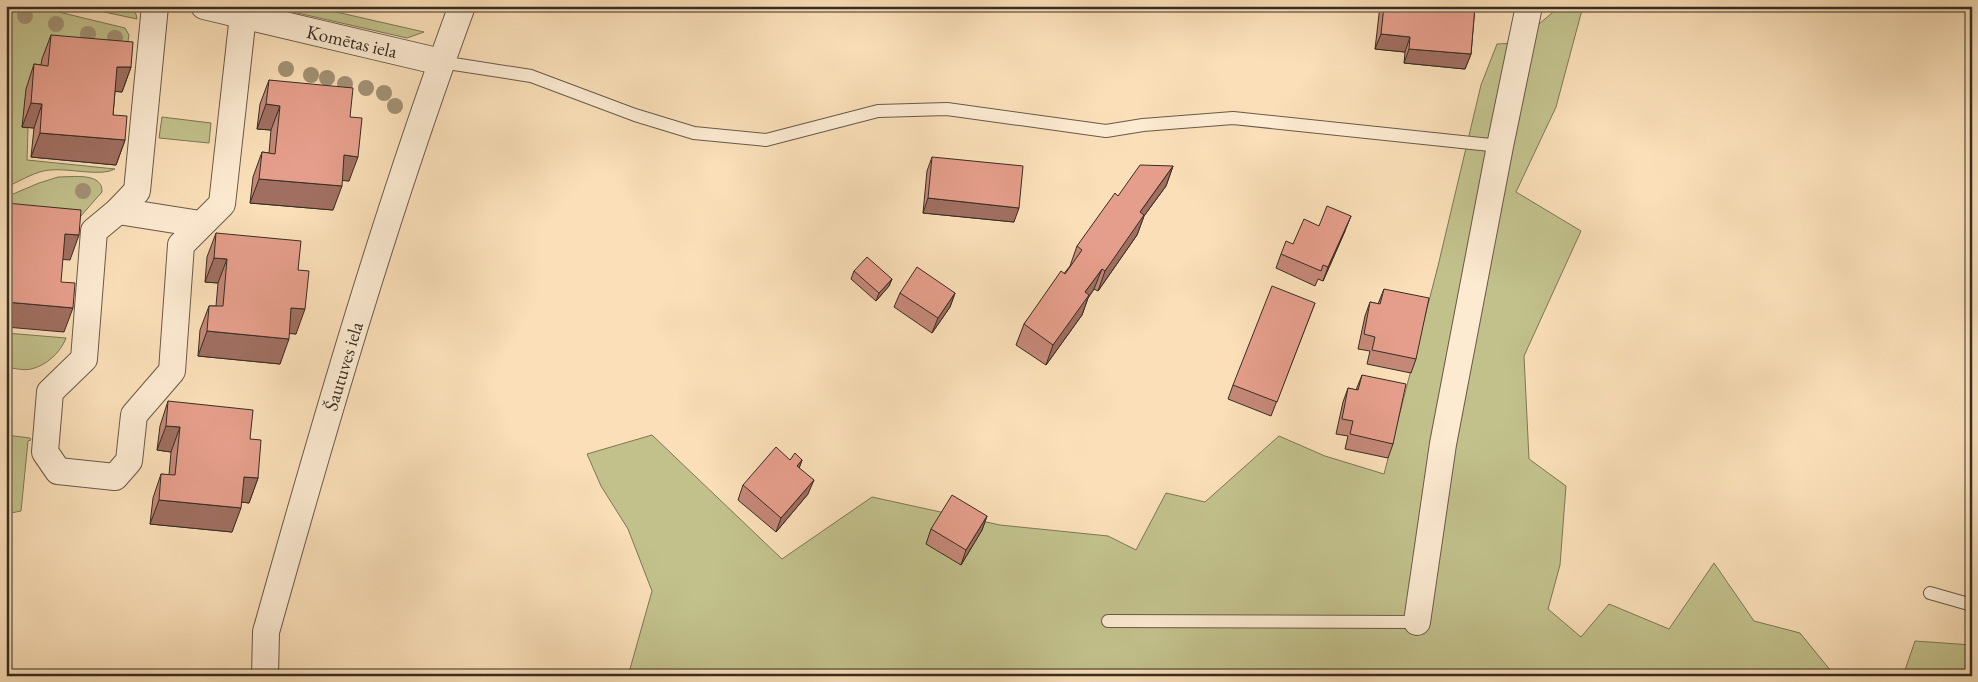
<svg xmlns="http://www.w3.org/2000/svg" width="1978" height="682" font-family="'EB Garamond',serif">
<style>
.green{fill:#c2c18c;stroke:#7c7758}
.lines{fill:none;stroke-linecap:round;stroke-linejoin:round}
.lane-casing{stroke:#685a48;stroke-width:14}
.street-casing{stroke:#685a48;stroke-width:28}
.lane{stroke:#fcead1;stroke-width:12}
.street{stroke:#fcead1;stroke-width:26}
.tree{fill:#a29174}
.wall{fill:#c58878;stroke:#372d23}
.shaded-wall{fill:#a06f61;stroke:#372d23}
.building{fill:#e59e8b;stroke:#372d23}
.labels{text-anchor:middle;stroke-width:4;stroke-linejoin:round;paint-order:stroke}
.street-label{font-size:19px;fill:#372d23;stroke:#fcead1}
</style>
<rect width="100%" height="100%" fill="#fadfb8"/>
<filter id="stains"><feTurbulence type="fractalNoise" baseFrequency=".004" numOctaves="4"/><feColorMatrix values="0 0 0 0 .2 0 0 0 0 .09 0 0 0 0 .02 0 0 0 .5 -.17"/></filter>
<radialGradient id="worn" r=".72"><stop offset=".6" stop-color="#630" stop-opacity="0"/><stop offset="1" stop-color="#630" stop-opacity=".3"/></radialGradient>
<g class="green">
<path d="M6,6H34L125,28L129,35L124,66L39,90L22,127L28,128L27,160L115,169C101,177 70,168 50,170C35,171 21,181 6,187Z"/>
<polygon points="76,6 128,6 136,14 137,19"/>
<polygon points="267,6 310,6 424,32 407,38"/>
<polygon points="1560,6 1572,6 1582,10 1556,107 1516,192 1581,231 1524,356 1529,459 1566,486 1560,565 1548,609 1581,637 1609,604 1669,629 1714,563 1754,621 1800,633 1835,676 628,676 652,591 628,529 601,486 587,454 652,435 782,559 872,497 1000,525 1108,536 1136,550 1166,493 1205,502 1279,436 1325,456 1384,474 1438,266 1481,85 1497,44 1517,43"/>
<polygon points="162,117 211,123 209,143 159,138"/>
<path d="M58,177C72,177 103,172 102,192L72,226L6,228V197L39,183Z"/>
<path d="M6,333L66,338C61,352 46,366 31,369C24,371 13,368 6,367Z"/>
<polygon points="6,435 30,438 31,440 28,441 21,511 6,514"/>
<polygon points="1915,641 1972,645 1972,676 1903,676"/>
</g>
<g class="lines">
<g class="lane-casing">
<g id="lane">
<polyline points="441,62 531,76 635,115 694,133 766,140 878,111 947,109 1106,131 1143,125 1233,118 1500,146"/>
<polyline points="1930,593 1972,605"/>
<polyline points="1108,621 1417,622"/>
</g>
</g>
<g class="street-casing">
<g id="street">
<polyline points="155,6 137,191 118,211 94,231 84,359 50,392 45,452 58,471 115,477 129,461 134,415 172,371 181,245 222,204 243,15"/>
<polyline points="204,6 441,62"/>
<polyline points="118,211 200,224"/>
<polyline points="1417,622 1443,444 1500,146 1529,6"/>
<path d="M265,676L266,632C325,422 386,212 462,6"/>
</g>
</g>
<use href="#lane" class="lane"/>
<use href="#street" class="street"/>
</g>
<g class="tree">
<circle cx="25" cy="16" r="8"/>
<circle cx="56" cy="24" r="8"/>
<circle cx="88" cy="34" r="8"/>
<circle cx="115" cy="38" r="8"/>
<circle cx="286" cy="69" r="8"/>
<circle cx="311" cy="75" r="8"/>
<circle cx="327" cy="78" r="8"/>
<circle cx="345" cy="84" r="8"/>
<circle cx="366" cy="88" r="8"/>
<circle cx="384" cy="93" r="8"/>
<circle cx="395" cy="106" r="8"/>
<circle cx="83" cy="191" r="8"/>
</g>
<g class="wall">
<polygon points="1380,6 1475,6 1471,54 1465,69 1404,63 1405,52 1375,49"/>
<polygon points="51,35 131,67 122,92 115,91 113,115 125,140 116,165 31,157 34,128 22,127 26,89 34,64 41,65 42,59"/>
<polygon points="269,80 350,117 349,181 342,180 333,210 250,203 253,177 262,152 269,153 271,130 257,129 260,104"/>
<polygon points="932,157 1014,222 923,213 927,171"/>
<polygon points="1173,166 1166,186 1144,216 1137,235 1098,291 1094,289 1088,298 1082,315 1046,365 1016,345 1024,324 1070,266 1077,246"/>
<polygon points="1319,226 1345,231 1323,281 1318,279 1315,286 1276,268 1281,254 1293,244"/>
<polygon points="216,233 298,270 296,334 289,333 280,364 198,356 200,330 209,306 216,306 218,283 205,282 207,257"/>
<polygon points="854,271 892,279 889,286 876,301 851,279"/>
<polygon points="1384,289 1416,359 1411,373 1367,364 1370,351 1358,349 1365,316 1370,302 1378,304"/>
<polygon points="900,293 955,293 950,307 932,333 894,307"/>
<polygon points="1315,303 1271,416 1228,399 1233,385"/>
<polygon points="1362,375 1393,444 1388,458 1345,449 1348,436 1336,434 1343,402 1348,388 1356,390"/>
<polygon points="168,401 250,439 258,478 249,503 242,502 232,532 150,524 153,498 161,474 169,475 171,452 157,450 160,426"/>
<polygon points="790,460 802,460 799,468 808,494 776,532 738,500 743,485"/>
<polygon points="987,516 982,530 961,565 926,544 931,529"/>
</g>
<g class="shaded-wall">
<polygon points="1381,34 1410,37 1405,52 1375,49"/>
<polygon points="1409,49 1471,54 1465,69 1404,63"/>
<polygon points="117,67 131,67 122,92 109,91"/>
<polygon points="31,103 42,104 34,128 22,127"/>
<polygon points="266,104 280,106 271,130 257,129"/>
<polygon points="40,133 125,140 116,165 31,157"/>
<polygon points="344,155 358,157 349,181 336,180"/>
<polygon points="1173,166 1166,186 1144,216 1137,235 1098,291 1105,271 1140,212"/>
<polygon points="259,179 342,186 333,210 250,203"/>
<polygon points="928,198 1019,208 1014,222 923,213"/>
<polygon points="1351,216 1345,231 1323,281 1328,267"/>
<polygon points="65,234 79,235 70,260 56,259"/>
<polygon points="214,258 227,259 218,283 205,282"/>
<polygon points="1102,269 1094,289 1088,298 1082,315 1046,365 1053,345 1085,292"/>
<polygon points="892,279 889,286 876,301 879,293"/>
<polygon points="955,293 950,307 932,333 938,318"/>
<polygon points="6,302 73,308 64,332 6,327"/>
<polygon points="291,308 305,309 296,334 283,333"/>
<polygon points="207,331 289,339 280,364 198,356"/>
<polygon points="166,426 180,427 171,452 157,450"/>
<polygon points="802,460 797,474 797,466"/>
<polygon points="244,477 258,478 249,503 235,501"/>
<polygon points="814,480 808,494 776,532 781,518"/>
<polygon points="159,500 241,508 232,532 150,524"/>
<polygon points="987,516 982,530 961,565 966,550"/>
</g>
<g class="building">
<polygon points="1384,6 1475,6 1471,54 1409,49 1410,37 1381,34"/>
<polygon points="51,35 133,42 131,67 117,67 113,115 127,116 125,140 40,133 42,104 31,103 34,64 48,66"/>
<polygon points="269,80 353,88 350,117 362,118 358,157 344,155 342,186 259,179 262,152 275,154 280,106 266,104"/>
<polygon points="932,157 1023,166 1019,208 928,198"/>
<polygon points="1140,165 1173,166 1140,212 1144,215 1105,271 1102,269 1085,292 1089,295 1053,345 1024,324 1061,271 1065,274 1082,250 1077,246 1115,193 1118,196"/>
<polygon points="6,203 81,210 79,235 65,234 61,282 75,283 73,308 6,302"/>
<polygon points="1327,206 1351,216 1328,267 1323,265 1321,271 1281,254 1286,241 1293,244 1304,219 1319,226"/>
<polygon points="216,233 301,241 298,270 309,271 305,309 291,308 289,339 207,331 209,306 223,306 227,259 214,258"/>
<polygon points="867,257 892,279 879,293 854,271"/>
<polygon points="917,267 955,293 938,318 900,293"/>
<polygon points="1272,286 1315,303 1277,402 1233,385"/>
<polygon points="1384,289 1429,298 1416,359 1372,350 1375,337 1364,334 1370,302 1380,304"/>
<polygon points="1362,375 1406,384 1393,444 1350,434 1353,421 1342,419 1348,388 1358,390"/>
<polygon points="168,401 253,410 250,439 261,440 258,478 244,477 241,508 159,500 161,474 175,475 180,427 166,426"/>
<polygon points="776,447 790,460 795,453 802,460 797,466 814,480 781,518 743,485"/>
<polygon points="952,495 987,516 966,550 931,529"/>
</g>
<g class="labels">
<g class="street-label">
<text transform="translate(352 41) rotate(13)" y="7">Komētas iela</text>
<text transform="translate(343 366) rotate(-73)" y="7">Šautuves iela</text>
</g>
</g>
<rect width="1978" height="682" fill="none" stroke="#fadfb8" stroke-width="25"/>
<rect x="8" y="8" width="1963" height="667" fill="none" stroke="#372d23" stroke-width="2.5"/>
<rect x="12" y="12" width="1953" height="657" fill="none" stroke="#372d23"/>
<rect width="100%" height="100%" filter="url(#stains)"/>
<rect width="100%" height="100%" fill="url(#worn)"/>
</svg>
